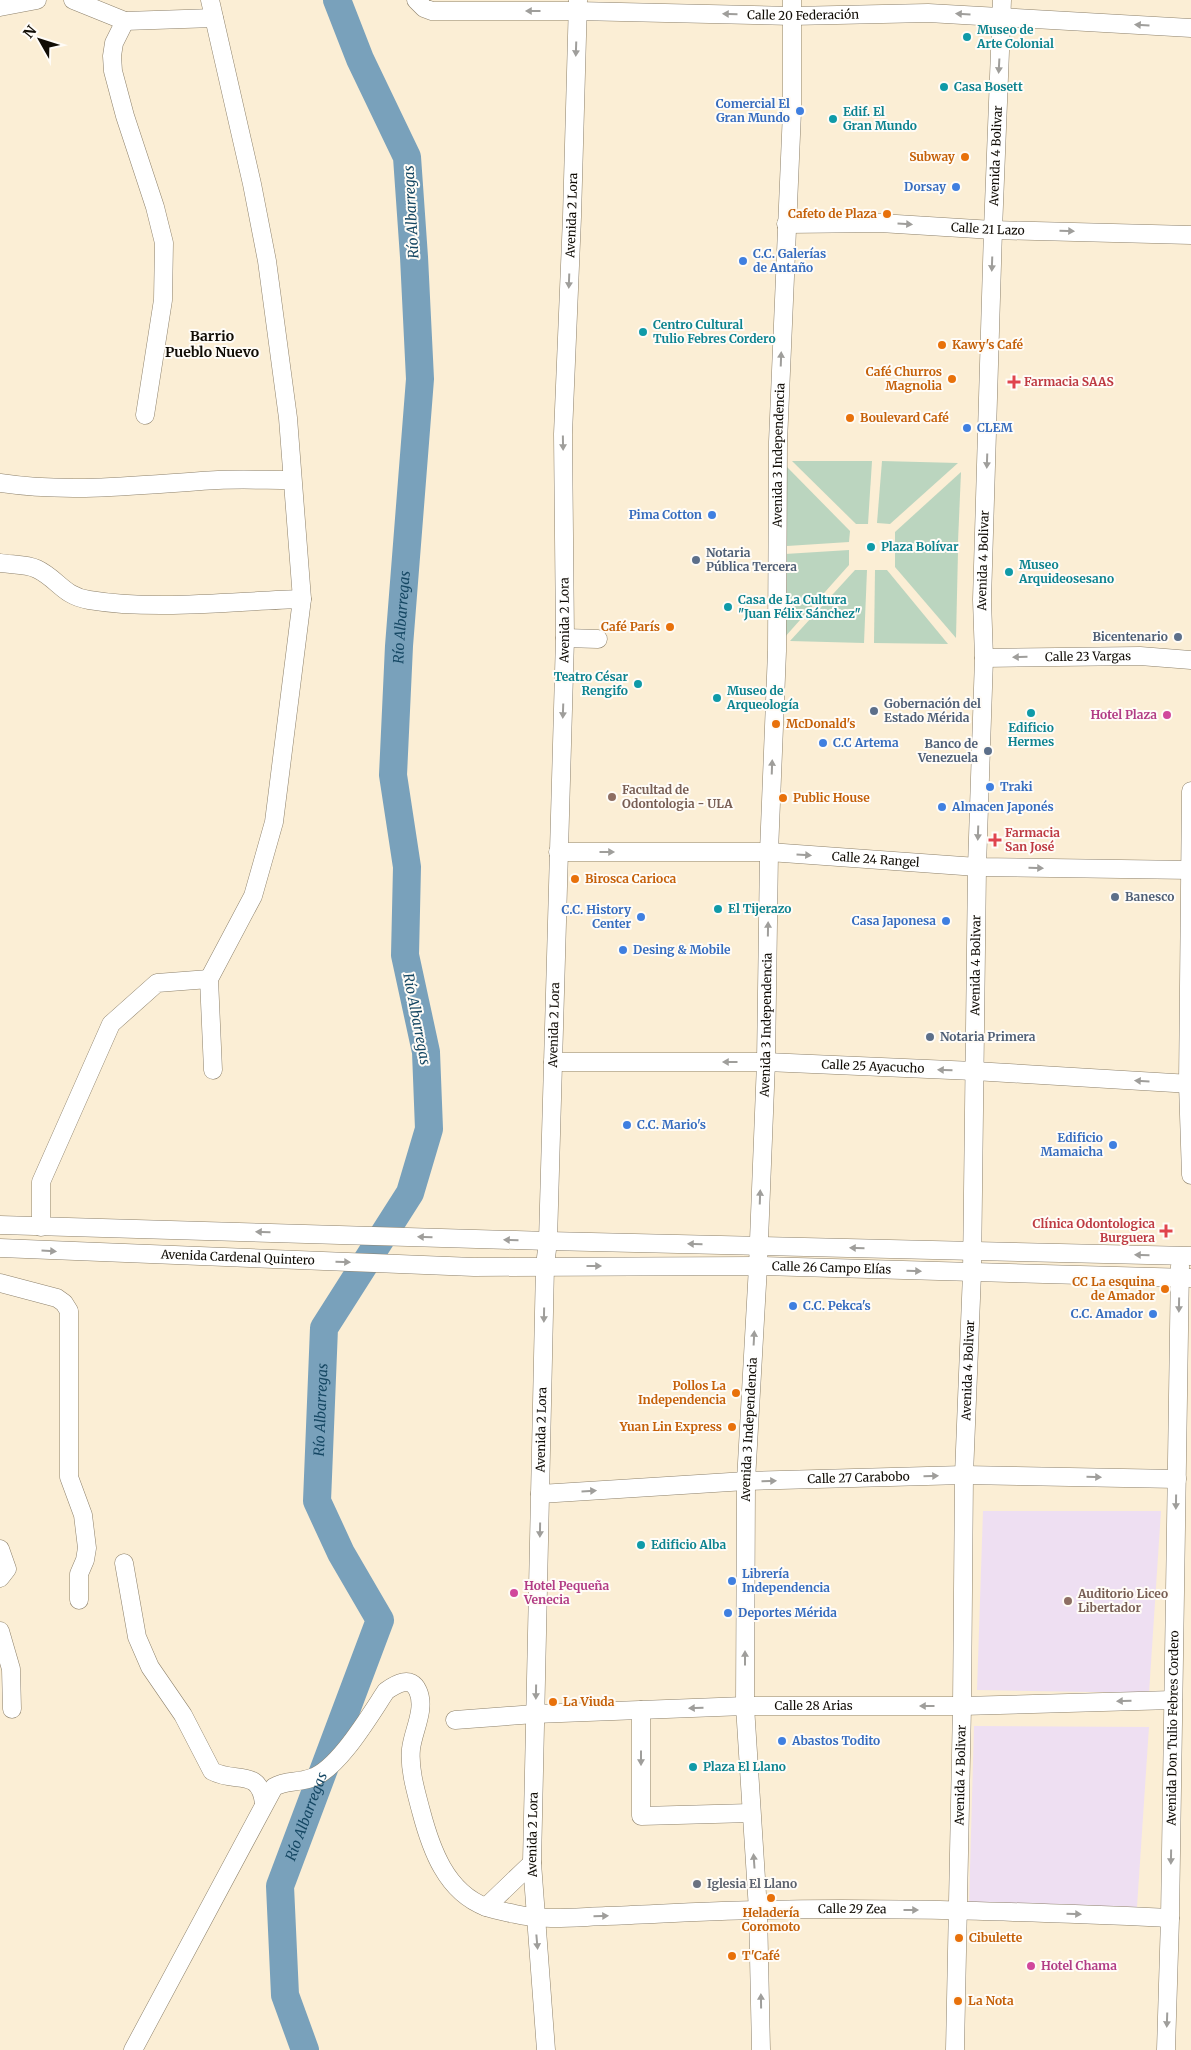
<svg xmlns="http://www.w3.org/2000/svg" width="1191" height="2050" font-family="Merriweather,serif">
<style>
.education{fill:#eedff2}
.green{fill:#bbd5bf}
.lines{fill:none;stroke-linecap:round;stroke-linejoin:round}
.river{stroke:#79a1bb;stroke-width:28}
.minor-casing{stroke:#8d816b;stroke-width:19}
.minor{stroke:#fff;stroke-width:18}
.oneway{fill:#9f9e9b}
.culture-dot{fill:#0f9aa8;stroke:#fffcf7;stroke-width:2}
.shop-dot{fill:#3f7fe0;stroke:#fffcf7;stroke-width:2}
.food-dot{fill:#e8710a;stroke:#fffcf7;stroke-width:2}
.health-dot{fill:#e0444e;stroke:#fffcf7;stroke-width:2}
.service-dot{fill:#5c6f8a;stroke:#fffcf7;stroke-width:2}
.hotel-dot{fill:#d1479c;stroke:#fffcf7;stroke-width:2}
.education-dot{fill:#8d6e63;stroke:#fffcf7;stroke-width:2}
.worship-dot{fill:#6b7280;stroke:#fffcf7;stroke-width:2}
.labels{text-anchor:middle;stroke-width:4;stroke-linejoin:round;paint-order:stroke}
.street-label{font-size:12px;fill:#100c05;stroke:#fffcf7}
.culture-label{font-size:12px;font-weight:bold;fill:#0d838f;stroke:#fffcf7;text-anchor:start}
.shop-label{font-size:12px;font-weight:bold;fill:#366cbe;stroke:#fffcf7;text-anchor:start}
.food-label{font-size:12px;font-weight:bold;fill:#c56008;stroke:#fffcf7;text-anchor:start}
.health-label{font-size:12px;font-weight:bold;fill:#be3a42;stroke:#fffcf7;text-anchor:start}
.service-label{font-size:12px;font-weight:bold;fill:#4e5e75;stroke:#fffcf7;text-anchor:start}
.hotel-label{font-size:12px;font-weight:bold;fill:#b23c85;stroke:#fffcf7;text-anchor:start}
.education-label{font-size:12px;font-weight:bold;fill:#785e54;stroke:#fffcf7;text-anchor:start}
.worship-label{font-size:12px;font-weight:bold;fill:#5b616d;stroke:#fffcf7;text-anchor:start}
.water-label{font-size:14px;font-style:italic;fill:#154763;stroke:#fffcf7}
.neighbourhood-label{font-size:14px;font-weight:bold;fill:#100c05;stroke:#fffcf7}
</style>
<rect width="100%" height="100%" fill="#fbeed5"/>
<g class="education">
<polygon points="983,1511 1161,1511 1149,1693 977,1690"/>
<polygon points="974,1726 1149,1727 1137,1907 969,1905"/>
</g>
<g class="green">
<polygon points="792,461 872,461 868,524 856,524"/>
<polygon points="882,461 958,463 890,524 877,523"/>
<polygon points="787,467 850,531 849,542 787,546"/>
<polygon points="961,472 958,542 895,544 895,532"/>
<polygon points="849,550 849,565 784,638 785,554"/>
<polygon points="895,550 958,551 956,638 895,567"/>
<polygon points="855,570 867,570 864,643 790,641"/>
<polygon points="875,570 887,570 948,644 874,643"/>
</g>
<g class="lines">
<path class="river" id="s1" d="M305,2050L285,1995L280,1886L380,1620L341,1553L317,1501L324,1328L410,1193L429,1129L426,1052L405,955L407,867L393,775L399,646L420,379L414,257L407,157L360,59L337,0"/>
<g class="minor-casing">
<g id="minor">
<polyline points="73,0 125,21 214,18"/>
<polyline points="210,0 252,184 267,261 288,418 302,599 274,822 253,896 209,979 213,1070"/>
<path id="s2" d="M416,0L424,8L432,11H577L792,16L928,13L1191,28"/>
<polyline points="0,7 37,0"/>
<polyline points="125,21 114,43 112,56 113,71 125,116 155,207 164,243 163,300 145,415"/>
<path id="s3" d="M786,224L880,223L993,230L1191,235"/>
<path d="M0,483C73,494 146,484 218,480C243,479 267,480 291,480"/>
<path d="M0,563C12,565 26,564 37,569C58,579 63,596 89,600C156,611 234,601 302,599"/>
<polyline points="565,638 598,639"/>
<path id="s4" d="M984,658L1140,656L1191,660"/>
<polyline points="1191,791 1188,1084 1191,1175"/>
<path id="s5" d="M558,852H769L977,867L1191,870"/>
<path id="s6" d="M553,1062H766L974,1071L1191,1084"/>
<polyline points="0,1225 548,1241 1191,1256"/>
<polyline points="41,1227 41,1182 111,1024 157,983 209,979"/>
<path id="s7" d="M0,1248L474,1267L758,1266L1191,1278"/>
<polyline points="0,1283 57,1298 64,1303 69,1311 69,1477 83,1515 87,1548 85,1560 79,1574 79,1600"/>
<path id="s8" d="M540,1494L746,1481L964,1475L1177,1479"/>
<polyline points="0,1549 7,1569 0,1578"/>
<path d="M124,1563L137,1637L150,1667L183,1715L212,1771C236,1784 259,1767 264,1803"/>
<polyline points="0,1631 11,1669 12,1709"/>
<polyline points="641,1710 641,1816 751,1813"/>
<path id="s9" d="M455,1720L535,1714L745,1706H962L1173,1700"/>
<polyline points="486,1907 532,1863"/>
<path id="s10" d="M133,2050L274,1787C286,1780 298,1783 311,1778C338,1770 370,1715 386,1691C396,1684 411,1675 418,1691C426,1709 413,1731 411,1749C409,1769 416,1792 421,1811C431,1849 446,1892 486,1907C495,1910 506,1912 515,1914C545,1921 576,1917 606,1916C657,1914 707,1911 757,1910C895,1907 1032,1912 1170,1918"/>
<path id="s11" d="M546,2050L532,1863L545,1266L548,1241L565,638L563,434L572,217L578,0"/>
<path id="s12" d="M761,2050L758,1910L745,1706L746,1481L758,1266L766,1062L769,852L777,651L778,442L792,111V0"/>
<path id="s13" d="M955,2050L962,1706L964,1475L972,1273L977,867L984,658L982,600L993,230L1002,0"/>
<path id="s14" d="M1166,2050L1170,1918L1180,1266"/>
</g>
</g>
<use href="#minor" class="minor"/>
</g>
<defs><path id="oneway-solid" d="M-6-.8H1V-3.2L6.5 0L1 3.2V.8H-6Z" transform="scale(1.25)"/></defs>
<g class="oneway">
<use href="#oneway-solid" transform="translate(533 11) rotate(180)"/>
<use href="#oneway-solid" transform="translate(730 14) rotate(-179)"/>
<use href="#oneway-solid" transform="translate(963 14) rotate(-177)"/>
<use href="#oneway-solid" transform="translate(1142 25) rotate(-176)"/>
<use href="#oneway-solid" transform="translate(576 49) rotate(92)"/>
<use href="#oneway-solid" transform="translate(999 66) rotate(93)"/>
<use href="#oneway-solid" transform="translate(905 224) rotate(3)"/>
<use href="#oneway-solid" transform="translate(1067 231) rotate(2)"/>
<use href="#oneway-solid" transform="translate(992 264) rotate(92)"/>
<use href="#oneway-solid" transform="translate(569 281) rotate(92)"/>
<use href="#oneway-solid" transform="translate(781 359) rotate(-88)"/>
<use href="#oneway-solid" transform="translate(563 443) rotate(89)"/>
<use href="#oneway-solid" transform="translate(987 461) rotate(92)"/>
<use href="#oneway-solid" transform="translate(1020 657) rotate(179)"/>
<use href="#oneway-solid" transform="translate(563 711) rotate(92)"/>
<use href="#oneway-solid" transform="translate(772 767) rotate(-88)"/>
<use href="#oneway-solid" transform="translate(978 833) rotate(92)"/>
<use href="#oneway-solid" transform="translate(607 852)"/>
<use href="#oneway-solid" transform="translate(804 855) rotate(4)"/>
<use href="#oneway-solid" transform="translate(1036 868) rotate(1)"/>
<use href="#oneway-solid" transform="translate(768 929) rotate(-89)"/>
<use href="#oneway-solid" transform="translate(730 1062) rotate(180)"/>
<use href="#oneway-solid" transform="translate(945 1070) rotate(-178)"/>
<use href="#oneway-solid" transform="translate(1142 1081) rotate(-177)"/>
<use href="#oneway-solid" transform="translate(760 1197) rotate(-88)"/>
<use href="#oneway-solid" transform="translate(263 1232) rotate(-178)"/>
<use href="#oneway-solid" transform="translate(425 1237) rotate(-178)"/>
<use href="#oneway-solid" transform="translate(511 1240) rotate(-178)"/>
<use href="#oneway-solid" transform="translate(695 1244) rotate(-179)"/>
<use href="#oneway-solid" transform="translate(857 1248) rotate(-179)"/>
<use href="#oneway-solid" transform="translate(49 1251) rotate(3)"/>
<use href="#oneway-solid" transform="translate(1142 1255) rotate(-179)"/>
<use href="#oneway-solid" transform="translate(343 1262) rotate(2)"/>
<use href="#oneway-solid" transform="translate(594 1266)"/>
<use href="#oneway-solid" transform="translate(914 1271) rotate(2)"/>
<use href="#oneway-solid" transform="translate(1179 1305) rotate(91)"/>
<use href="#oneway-solid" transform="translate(544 1315) rotate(91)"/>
<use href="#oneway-solid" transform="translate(754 1338) rotate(-87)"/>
<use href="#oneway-solid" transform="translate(931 1476) rotate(-2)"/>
<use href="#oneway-solid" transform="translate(1094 1477) rotate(1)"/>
<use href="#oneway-solid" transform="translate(769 1481) rotate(-2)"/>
<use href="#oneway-solid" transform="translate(589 1491) rotate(-3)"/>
<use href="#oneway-solid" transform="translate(1176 1502) rotate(91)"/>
<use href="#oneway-solid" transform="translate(540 1530) rotate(91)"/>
<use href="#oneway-solid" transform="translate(745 1658) rotate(-90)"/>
<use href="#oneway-solid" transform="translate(536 1692) rotate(91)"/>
<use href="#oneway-solid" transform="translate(1124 1701) rotate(178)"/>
<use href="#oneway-solid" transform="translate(927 1706) rotate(180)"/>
<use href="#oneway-solid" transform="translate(696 1708) rotate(178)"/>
<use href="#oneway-solid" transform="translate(641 1758) rotate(90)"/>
<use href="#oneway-solid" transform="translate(1171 1857) rotate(91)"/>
<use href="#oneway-solid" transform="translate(754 1861) rotate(-94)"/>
<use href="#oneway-solid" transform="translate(911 1910)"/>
<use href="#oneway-solid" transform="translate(1074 1914) rotate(2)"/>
<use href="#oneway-solid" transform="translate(601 1916) rotate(-2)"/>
<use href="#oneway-solid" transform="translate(537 1942) rotate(85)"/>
<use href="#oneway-solid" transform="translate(761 2001) rotate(-91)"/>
<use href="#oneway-solid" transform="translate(1167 2020) rotate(92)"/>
</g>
<g class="culture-dot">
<circle cx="967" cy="37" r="5"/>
<circle cx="944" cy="87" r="5"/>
<circle cx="833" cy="119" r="5"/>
<circle cx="643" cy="332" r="5"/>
<circle cx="871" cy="547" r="5"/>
<circle cx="1009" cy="572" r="5"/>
<circle cx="728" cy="607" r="5"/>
<circle cx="638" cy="684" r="5"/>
<circle cx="717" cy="698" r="5"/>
<circle cx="1031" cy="713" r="5"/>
<circle cx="718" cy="909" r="5"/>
<circle cx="641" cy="1545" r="5"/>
<circle cx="693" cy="1767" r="5"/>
</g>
<g class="shop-dot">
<circle cx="800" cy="111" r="5"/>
<circle cx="956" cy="187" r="5"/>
<circle cx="743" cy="261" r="5"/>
<circle cx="967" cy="428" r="5"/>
<circle cx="712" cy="515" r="5"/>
<circle cx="823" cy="743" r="5"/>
<circle cx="990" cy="787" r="5"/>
<circle cx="942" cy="807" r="5"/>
<circle cx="641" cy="917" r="5"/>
<circle cx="946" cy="921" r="5"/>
<circle cx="623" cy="950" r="5"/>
<circle cx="627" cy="1125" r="5"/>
<circle cx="1113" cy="1145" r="5"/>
<circle cx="793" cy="1306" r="5"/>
<circle cx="1153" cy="1314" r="5"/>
<circle cx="732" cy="1581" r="5"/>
<circle cx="728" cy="1613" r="5"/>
<circle cx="782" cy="1741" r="5"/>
</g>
<g class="food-dot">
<circle cx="965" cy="157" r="5"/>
<circle cx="887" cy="214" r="5"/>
<circle cx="942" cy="345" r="5"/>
<circle cx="952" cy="379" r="5"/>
<circle cx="850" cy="418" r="5"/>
<circle cx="670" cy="627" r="5"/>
<circle cx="776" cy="724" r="5"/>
<circle cx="783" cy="798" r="5"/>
<circle cx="575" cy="879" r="5"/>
<circle cx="1165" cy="1289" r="5"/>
<circle cx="736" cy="1393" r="5"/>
<circle cx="732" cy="1427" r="5"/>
<circle cx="553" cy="1702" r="5"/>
<circle cx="771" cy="1898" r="5"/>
<circle cx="959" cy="1938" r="5"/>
<circle cx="732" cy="1956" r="5"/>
<circle cx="958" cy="2001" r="5"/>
</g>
<g class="health-dot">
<path d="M1011.5 374.5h5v5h5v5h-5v5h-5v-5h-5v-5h5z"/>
<path d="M992.5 832.5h5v5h5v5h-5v5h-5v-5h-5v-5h5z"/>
<path d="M1163.5 1223.5h5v5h5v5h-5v5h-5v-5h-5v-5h5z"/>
</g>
<g class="service-dot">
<circle cx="696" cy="560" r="5"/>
<circle cx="1178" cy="637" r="5"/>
<circle cx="874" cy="711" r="5"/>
<circle cx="988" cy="751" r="5"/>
<circle cx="1115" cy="897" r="5"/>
<circle cx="930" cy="1037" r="5"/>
</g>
<g class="hotel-dot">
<circle cx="1167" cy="715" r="5"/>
<circle cx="514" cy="1593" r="5"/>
<circle cx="1031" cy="1966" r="5"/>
</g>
<g class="education-dot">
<circle cx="612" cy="797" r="5"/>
<circle cx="1068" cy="1601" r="5"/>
</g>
<circle class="worship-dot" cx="697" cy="1884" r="5"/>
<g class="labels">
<g class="street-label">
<text dy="4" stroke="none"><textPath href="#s2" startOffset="391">Calle 20 Federación</textPath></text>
<text dy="4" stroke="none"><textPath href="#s13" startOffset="1895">Avenida 4 Bolivar</textPath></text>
<text dy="4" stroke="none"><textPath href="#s11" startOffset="1836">Avenida 2 Lora</textPath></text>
<text dy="4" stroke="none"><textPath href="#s3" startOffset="202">Calle 21 Lazo</textPath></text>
<text dy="4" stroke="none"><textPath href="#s12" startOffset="1596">Avenida 3 Independencia</textPath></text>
<text dy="4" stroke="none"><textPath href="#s13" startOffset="1490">Avenida 4 Bolivar</textPath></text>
<text dy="4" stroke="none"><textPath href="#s11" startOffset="1431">Avenida 2 Lora</textPath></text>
<text dy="4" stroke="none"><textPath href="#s4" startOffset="104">Calle 23 Vargas</textPath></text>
<text dy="4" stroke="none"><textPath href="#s5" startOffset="318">Calle 24 Rangel</textPath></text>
<text dy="4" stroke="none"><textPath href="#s13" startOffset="1085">Avenida 4 Bolivar</textPath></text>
<text dy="4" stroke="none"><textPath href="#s11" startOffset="1026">Avenida 2 Lora</textPath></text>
<text dy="4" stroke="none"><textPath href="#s12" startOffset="1026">Avenida 3 Independencia</textPath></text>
<text dy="4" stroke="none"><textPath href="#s6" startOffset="320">Calle 25 Ayacucho</textPath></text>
<text dy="4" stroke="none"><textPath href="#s7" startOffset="238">Avenida Cardenal Quintero</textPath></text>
<text dy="4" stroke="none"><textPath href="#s7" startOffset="832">Calle 26 Campo Elías</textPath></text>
<text dy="4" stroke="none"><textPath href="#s13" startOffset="680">Avenida 4 Bolivar</textPath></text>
<text dy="4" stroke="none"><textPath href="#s11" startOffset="621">Avenida 2 Lora</textPath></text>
<text dy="4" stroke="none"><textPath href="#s12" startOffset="621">Avenida 3 Independencia</textPath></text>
<text dy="4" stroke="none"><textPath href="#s8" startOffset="319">Calle 27 Carabobo</textPath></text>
<text dy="4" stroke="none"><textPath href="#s9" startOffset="359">Calle 28 Arias</textPath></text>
<text dy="4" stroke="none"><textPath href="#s14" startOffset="322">Avenida Don Tulio Febres Cordero</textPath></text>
<text dy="4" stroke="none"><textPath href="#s13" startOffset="275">Avenida 4 Bolivar</textPath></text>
<text dy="4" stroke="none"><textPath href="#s11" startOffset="216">Avenida 2 Lora</textPath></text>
<text dy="4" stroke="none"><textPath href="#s10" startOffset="1102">Calle 29 Zea</textPath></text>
</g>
<g class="culture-label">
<text x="977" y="34">Museo de<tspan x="977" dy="14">Arte Colonial</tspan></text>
<text x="954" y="91">Casa Bosett</text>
<text x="843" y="116">Edif. El<tspan x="843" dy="14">Gran Mundo</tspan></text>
<text x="653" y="329">Centro Cultural<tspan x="653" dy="14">Tulio Febres Cordero</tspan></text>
<text x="881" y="551">Plaza Bolívar</text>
<text x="1019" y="569">Museo<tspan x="1019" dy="14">Arquideosesano</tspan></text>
<text x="738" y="604">Casa de La Cultura<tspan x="738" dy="14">"Juan Félix Sánchez"</tspan></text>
<text x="628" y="681" text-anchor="end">Teatro César<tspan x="628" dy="14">Rengifo</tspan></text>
<text x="727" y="695">Museo de<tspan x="727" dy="14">Arqueología</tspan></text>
<text x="1031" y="732" text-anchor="middle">Edificio<tspan x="1031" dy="14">Hermes</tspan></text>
<text x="728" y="913">El Tijerazo</text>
<text x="651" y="1549">Edificio Alba</text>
<text x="703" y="1771">Plaza El Llano</text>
</g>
<g class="shop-label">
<text x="790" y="108" text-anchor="end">Comercial El<tspan x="790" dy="14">Gran Mundo</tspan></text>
<text x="946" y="191" text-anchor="end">Dorsay</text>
<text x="753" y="258">C.C. Galerías<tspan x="753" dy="14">de Antaño</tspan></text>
<text x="977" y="432">CLEM</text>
<text x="702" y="519" text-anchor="end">Pima Cotton</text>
<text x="833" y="747">C.C Artema</text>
<text x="1000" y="791">Traki</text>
<text x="952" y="811">Almacen Japonés</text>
<text x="631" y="914" text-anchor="end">C.C. History<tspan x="631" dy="14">Center</tspan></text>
<text x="936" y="925" text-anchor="end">Casa Japonesa</text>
<text x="633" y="954">Desing &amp; Mobile</text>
<text x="637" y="1129">C.C. Mario's</text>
<text x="1103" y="1142" text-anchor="end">Edificio<tspan x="1103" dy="14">Mamaicha</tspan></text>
<text x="803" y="1310">C.C. Pekca's</text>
<text x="1143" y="1318" text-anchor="end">C.C. Amador</text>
<text x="742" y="1578">Librería<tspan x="742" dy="14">Independencia</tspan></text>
<text x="738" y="1617">Deportes Mérida</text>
<text x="792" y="1745">Abastos Todito</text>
</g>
<g class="food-label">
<text x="955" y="161" text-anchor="end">Subway</text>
<text x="877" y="218" text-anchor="end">Cafeto de Plaza</text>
<text x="952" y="349">Kawy's Café</text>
<text x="942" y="376" text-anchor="end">Café Churros<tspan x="942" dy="14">Magnolia</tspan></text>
<text x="860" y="422">Boulevard Café</text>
<text x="660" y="631" text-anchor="end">Café París</text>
<text x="786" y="728">McDonald's</text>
<text x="793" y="802">Public House</text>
<text x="585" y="883">Birosca Carioca</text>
<text x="1155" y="1286" text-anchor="end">CC La esquina<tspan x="1155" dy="14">de Amador</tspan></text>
<text x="726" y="1390" text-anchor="end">Pollos La<tspan x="726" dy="14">Independencia</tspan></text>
<text x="722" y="1431" text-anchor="end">Yuan Lin Express</text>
<text x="563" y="1706">La Viuda</text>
<text x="771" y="1917" text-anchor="middle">Heladería<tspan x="771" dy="14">Coromoto</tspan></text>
<text x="969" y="1942">Cibulette</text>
<text x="742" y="1960">T'Café</text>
<text x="968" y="2005">La Nota</text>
</g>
<g class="health-label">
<text x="1024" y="386">Farmacia SAAS</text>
<text x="1005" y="837">Farmacia<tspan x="1005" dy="14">San José</tspan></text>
<text x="1155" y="1228" text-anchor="end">Clínica Odontologica<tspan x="1155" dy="14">Burguera</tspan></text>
</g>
<g class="service-label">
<text x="706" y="557">Notaria<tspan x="706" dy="14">Pública Tercera</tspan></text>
<text x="1168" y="641" text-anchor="end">Bicentenario</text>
<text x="884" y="708">Gobernación del<tspan x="884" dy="14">Estado Mérida</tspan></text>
<text x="978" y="748" text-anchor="end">Banco de<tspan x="978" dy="14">Venezuela</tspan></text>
<text x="1125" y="901">Banesco</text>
<text x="940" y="1041">Notaria Primera</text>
</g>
<g class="hotel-label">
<text x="1157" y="719" text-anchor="end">Hotel Plaza</text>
<text x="524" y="1590">Hotel Pequeña<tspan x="524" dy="14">Venecia</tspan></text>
<text x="1041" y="1970">Hotel Chama</text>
</g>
<g class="education-label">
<text x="622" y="794">Facultad de<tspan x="622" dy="14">Odontologia - ULA</tspan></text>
<text x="1078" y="1598">Auditorio Liceo<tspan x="1078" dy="14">Libertador</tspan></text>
</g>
<g class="worship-label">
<text x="707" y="1888">Iglesia El Llano</text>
</g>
<g class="water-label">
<text transform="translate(411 212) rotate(-93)" y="5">Río Albarregas</text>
<text dy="5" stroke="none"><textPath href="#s1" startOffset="1502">Río Albarregas</textPath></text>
<text transform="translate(417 1019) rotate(79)" y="5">Río Albarregas</text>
<text dy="5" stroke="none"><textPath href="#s1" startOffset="678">Río Albarregas</textPath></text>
<text dy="5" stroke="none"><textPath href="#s1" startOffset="242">Río Albarregas</textPath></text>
</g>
<g class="neighbourhood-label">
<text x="212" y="341">Barrio<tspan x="212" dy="16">Pueblo Nuevo</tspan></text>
</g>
</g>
<g transform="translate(40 40) rotate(309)" stroke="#fffcf7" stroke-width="4" paint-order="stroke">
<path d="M0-4L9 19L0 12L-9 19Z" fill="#100c05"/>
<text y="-8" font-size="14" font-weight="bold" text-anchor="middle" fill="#100c05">N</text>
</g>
</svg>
